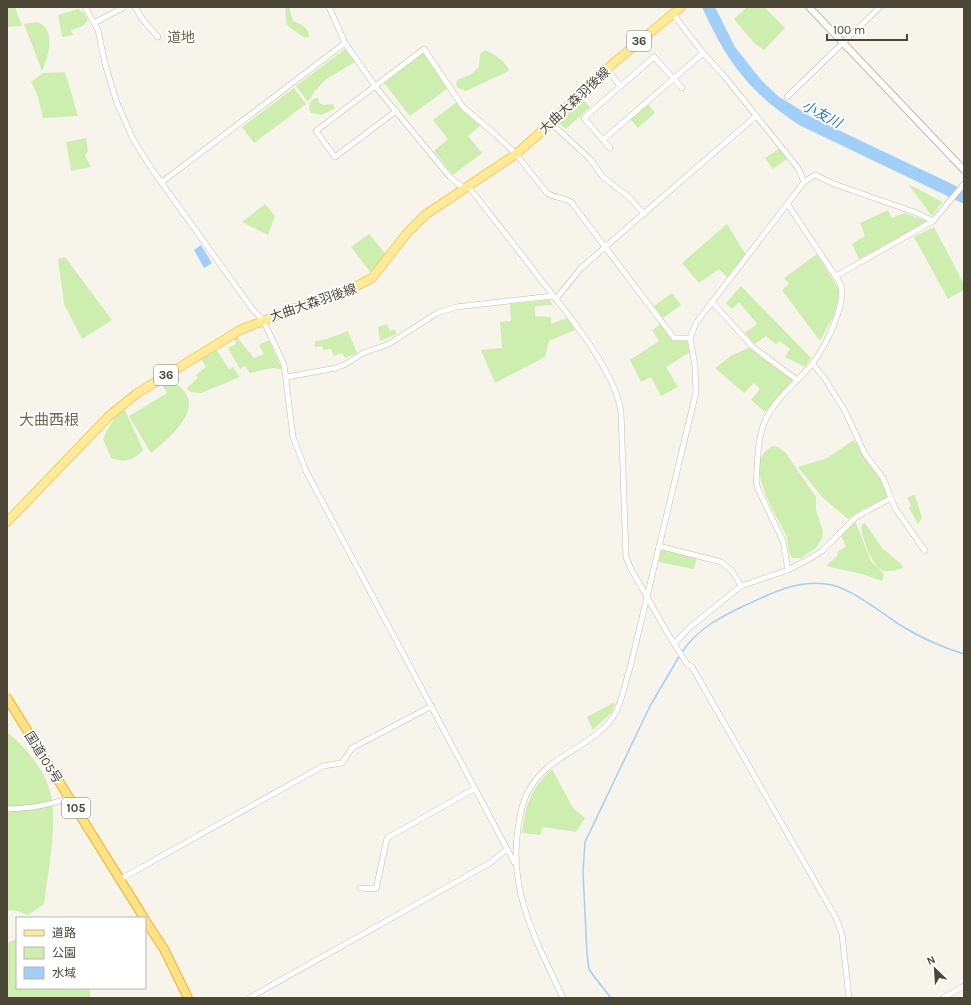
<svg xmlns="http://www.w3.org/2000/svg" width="971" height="1005" font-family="Karla,'Noto Sans JP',sans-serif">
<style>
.green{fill:#ceeeb0}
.water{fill:#a2cff8}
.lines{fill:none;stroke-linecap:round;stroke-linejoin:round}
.stream{stroke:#a2cff8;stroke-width:1.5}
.minor-casing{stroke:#c4bdac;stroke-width:6}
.tertiary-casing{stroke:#c4bdac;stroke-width:8}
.primary-casing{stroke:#f0cf5f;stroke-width:10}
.trunk-casing{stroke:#eeb52e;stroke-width:10}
.minor{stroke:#fff;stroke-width:5}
.tertiary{stroke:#fff;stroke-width:6}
.primary{stroke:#ffea9c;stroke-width:8}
.trunk{stroke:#ffe285;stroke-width:8}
.labels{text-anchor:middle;stroke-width:3.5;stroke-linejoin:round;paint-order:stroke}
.shield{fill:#fff;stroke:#827e73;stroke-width:1}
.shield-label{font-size:12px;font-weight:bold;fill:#4c4637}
.street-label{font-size:13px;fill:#4c4637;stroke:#fff}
.neighbourhood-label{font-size:14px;fill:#70654d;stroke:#fff}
.water-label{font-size:14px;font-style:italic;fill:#2375c5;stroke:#fff}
.quarter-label{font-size:15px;fill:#70654d;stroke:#fff}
</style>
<rect width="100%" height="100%" fill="#f7f4eb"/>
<g class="green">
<polygon points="7,7 15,7 22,26 7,27"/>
<path d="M285,7H289L293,21C302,25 309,27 309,37L305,38L289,27L286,23Z"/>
<polygon points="747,7 764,7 785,28 764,50 754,43 734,19"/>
<polygon points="78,9 84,13 88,20 83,26 71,30 73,35 62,37 58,15"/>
<path d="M38,22C57,31 48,57 42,71L24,24Z"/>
<polygon points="345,49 355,62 325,80 315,91 308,102 296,86"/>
<path d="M485,50C493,53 508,63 509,71L466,91L458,88L456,84L457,80L470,75L479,67L480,54Z"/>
<polygon points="424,53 447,89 410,116 384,83"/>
<polygon points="65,72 78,116 43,118 37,94 31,82 43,73"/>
<polygon points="294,88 306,104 254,143 242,127"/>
<polygon points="315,98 318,98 319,103 324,105 333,104 335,108 322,115 311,113 309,109 310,102"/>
<polygon points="583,100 590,107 566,129 559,123"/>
<polygon points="457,102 461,108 481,125 468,136 482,153 453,175 434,151 448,139 433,120"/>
<polygon points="648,104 655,113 638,128 630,119"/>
<polygon points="86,138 88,151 85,155 91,167 71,171 66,142"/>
<polygon points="780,148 787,159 773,169 765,158"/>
<polygon points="908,184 941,201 942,202 932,216"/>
<polygon points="265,204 275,216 268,235 242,222"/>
<polygon points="888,210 892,218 904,213 929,222 859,259 852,244 865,236 860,223"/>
<polygon points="727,224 746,255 728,278 719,269 699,283 682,263"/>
<polygon points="934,227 964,284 964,290 948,299 914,237"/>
<polygon points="369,234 386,254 370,272 351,247"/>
<polygon points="817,254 840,291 834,315 820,341 782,290 789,284 784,278"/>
<polygon points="65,257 112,320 82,339 64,304 58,259"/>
<polygon points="741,286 811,358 805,367 785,357 790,349 780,341 776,344 766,336 755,344 745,333 757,324 739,302 732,309 726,303"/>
<polygon points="672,293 681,305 663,318 654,306"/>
<polygon points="550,300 553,305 535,306 535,316 551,317 551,324 567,318 575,330 549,341 545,357 495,383 481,350 502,348 500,322 511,321 510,304"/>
<polygon points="387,324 390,331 394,329 397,334 380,341 378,327"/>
<polygon points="661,324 672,339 687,341 690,352 666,367 678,387 661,396 651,377 641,382 630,360 659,341 652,330"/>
<polygon points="348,331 357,353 345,358 342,353 334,356 331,349 323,350 322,346 315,347 315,341 327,339"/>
<polygon points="237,337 254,358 264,354 259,345 269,340 282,369 272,368 250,373 245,366 240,369 228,348 236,344 234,339"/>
<polygon points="750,347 795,379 765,412 751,400 760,389 754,383 744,393 715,368 731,356"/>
<polygon points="215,348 229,369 233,367 240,377 201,393 190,392 187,388 198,378 196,375 206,367 200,357"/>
<path d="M168,377C175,383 185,389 188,398C195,417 164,443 151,453L129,416L167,393L161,382Z"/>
<path d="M125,410L143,450C134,460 124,463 111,458L103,439C108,428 114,415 125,410Z"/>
<polygon points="854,440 880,478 888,497 863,509 848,519 823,498 798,467 827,458"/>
<path d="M774,446L778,447L785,452L816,497V510L823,531L822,538L816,548L801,558H792C787,552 789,543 786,535C776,515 739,459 774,446Z"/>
<polygon points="915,495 922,518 918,524 909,508 911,506 907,497"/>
<polygon points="855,521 871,561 884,574 882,581 862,574 826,566 838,555 837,552 846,546 841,536"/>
<path d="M865,523L882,548L901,564L903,568C897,570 887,573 881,570C873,566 858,531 862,524Z"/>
<polygon points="661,550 697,557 694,569 659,562"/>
<polygon points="615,702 612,712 593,730 587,717"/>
<path d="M7,732C24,746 40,764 48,785C60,815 48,871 44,904L28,915L14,910L7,911Z"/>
<path d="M552,769L573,808L585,818L576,832L543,827L540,835L522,833C526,803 530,790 552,769Z"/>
<polygon points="17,939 17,988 89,988 91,998 7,998 7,943"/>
</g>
<g class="water">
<path d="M702,7H715L735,47L762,81L778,96L813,118L954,185L964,191V204L799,125C748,91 727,62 702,7Z"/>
<polygon points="201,245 212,263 204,268 194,250"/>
</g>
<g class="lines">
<g class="stream">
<path d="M682,652C698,628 722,616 748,604C774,592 802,578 832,585C853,590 882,613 900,625C921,638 941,647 964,654"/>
<polyline points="611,998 593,975 589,969 587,954 583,872 585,842 650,706 680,655"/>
</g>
<g class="minor-casing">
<g id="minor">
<polyline points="85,7 98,30 105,64 117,103 133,139 151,168 253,310 263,320 284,364 293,437 306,471 514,862"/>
<polyline points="135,7 143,20 158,37"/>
<polyline points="329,7 345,43 375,86 450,177 463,188"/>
<polyline points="673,14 703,53 725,77 798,168 804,182"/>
<polyline points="94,23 124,7"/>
<polyline points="607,69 620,86"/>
<polyline points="682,88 654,57 584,118 603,140 703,53"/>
<polyline points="787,97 880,7"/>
<path d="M396,111L335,157L316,131L424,49L463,107L496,135L516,154L547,193C554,198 563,197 571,202L674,338H690"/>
<polyline points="551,123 590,159 603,177 630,198 644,214"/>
<polyline points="603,140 610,148"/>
<polyline points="162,182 345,43"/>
<path d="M468,186C492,217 517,248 541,280C567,313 615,370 621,412L626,557L631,569L668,634L687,664L692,667L836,918L842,934L849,998"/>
<path d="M788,205L840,283C848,303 825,347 812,364C797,383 775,398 765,421C757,439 758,462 756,481L758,489L783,541L788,570"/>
<polyline points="836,276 933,221 964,184"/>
<polyline points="556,299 581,268 756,116"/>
<polyline points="712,302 753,347 797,380"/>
<polyline points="813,364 825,379 845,411 865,454 883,478 895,508 925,551"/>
<polyline points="287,377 336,368 346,364 363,353 389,344 437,313 456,307 553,296"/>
<polyline points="659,546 721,562 732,571 741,586"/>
<polyline points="674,644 689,628 741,586 788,570 811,558 822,551 856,517 891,498"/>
<path d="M7,809C32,808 45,806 69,798"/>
<polyline points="119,880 323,766 342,763 352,748 432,706"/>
<polyline points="360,888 376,889 387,838 474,789"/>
<polyline points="249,998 490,863 507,849"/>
<path d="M563,998C537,942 508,892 518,828C522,800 527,786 548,767C568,751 605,735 616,712C623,698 625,682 630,668L696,392L695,366L690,338L696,323L804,182L815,175L834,184L917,213L933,221"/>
<polyline points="943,998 964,986"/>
</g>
</g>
<g class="tertiary-casing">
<polyline id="tertiary" points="809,7 964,170"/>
</g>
<g class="primary-casing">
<polyline id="primary" points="7,522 109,416 136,394 240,330 296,308 340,295 372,278 407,233 425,215 516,154 551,123 598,76 681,7"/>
</g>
<g class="trunk-casing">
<g id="trunk">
<polyline points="7,698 144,918"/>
<polyline points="145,920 164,949 188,998"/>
</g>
</g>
<use href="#minor" class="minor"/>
<use href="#tertiary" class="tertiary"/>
<use href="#primary" class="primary"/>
<use href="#trunk" class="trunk"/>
</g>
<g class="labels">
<g class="shield">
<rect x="627" y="31" width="24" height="20" rx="3"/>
<rect x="154" y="365" width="24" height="20" rx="3"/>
<rect x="62" y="798" width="28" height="20" rx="3"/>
</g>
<g class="shield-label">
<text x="639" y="45">36</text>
<text x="166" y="379">36</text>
<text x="76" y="812">105</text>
</g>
<g class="street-label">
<text transform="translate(574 100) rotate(-43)" y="5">大曲大森羽後線</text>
<text transform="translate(313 302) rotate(-19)" y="5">大曲大森羽後線</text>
<text transform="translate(44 757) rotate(58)" y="5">国道105号</text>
</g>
<g class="neighbourhood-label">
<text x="181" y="42">道地</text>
</g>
<g class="water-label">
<text transform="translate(822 114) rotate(28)" y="5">小友川</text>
</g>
<g class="quarter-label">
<text x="49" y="425">大曲西根</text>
</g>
</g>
<rect width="971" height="1005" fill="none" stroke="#4c4637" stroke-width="16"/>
<rect x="16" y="917" width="130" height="72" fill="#ffffff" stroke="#b7b5af"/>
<rect x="24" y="930" width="20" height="6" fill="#ffea9c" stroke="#b7b5af"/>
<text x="52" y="937" font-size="12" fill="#4c4637">道路</text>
<rect x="24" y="947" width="20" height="12" fill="#ceeeb0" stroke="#b7b5af"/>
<text x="52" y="957" font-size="12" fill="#4c4637">公園</text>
<rect x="24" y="967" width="20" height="12" fill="#a2cff8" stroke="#b7b5af"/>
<text x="52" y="977" font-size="12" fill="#4c4637">水域</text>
<g transform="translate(935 969) rotate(335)" stroke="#ffffff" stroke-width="3" paint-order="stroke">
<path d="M0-3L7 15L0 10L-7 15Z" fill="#4c4637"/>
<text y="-6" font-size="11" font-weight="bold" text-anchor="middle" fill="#4c4637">N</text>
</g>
<path d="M827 34v6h80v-6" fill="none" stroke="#4c4637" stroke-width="2"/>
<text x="833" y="34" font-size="12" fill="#4c4637" stroke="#ffffff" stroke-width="3" paint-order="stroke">100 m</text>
</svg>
